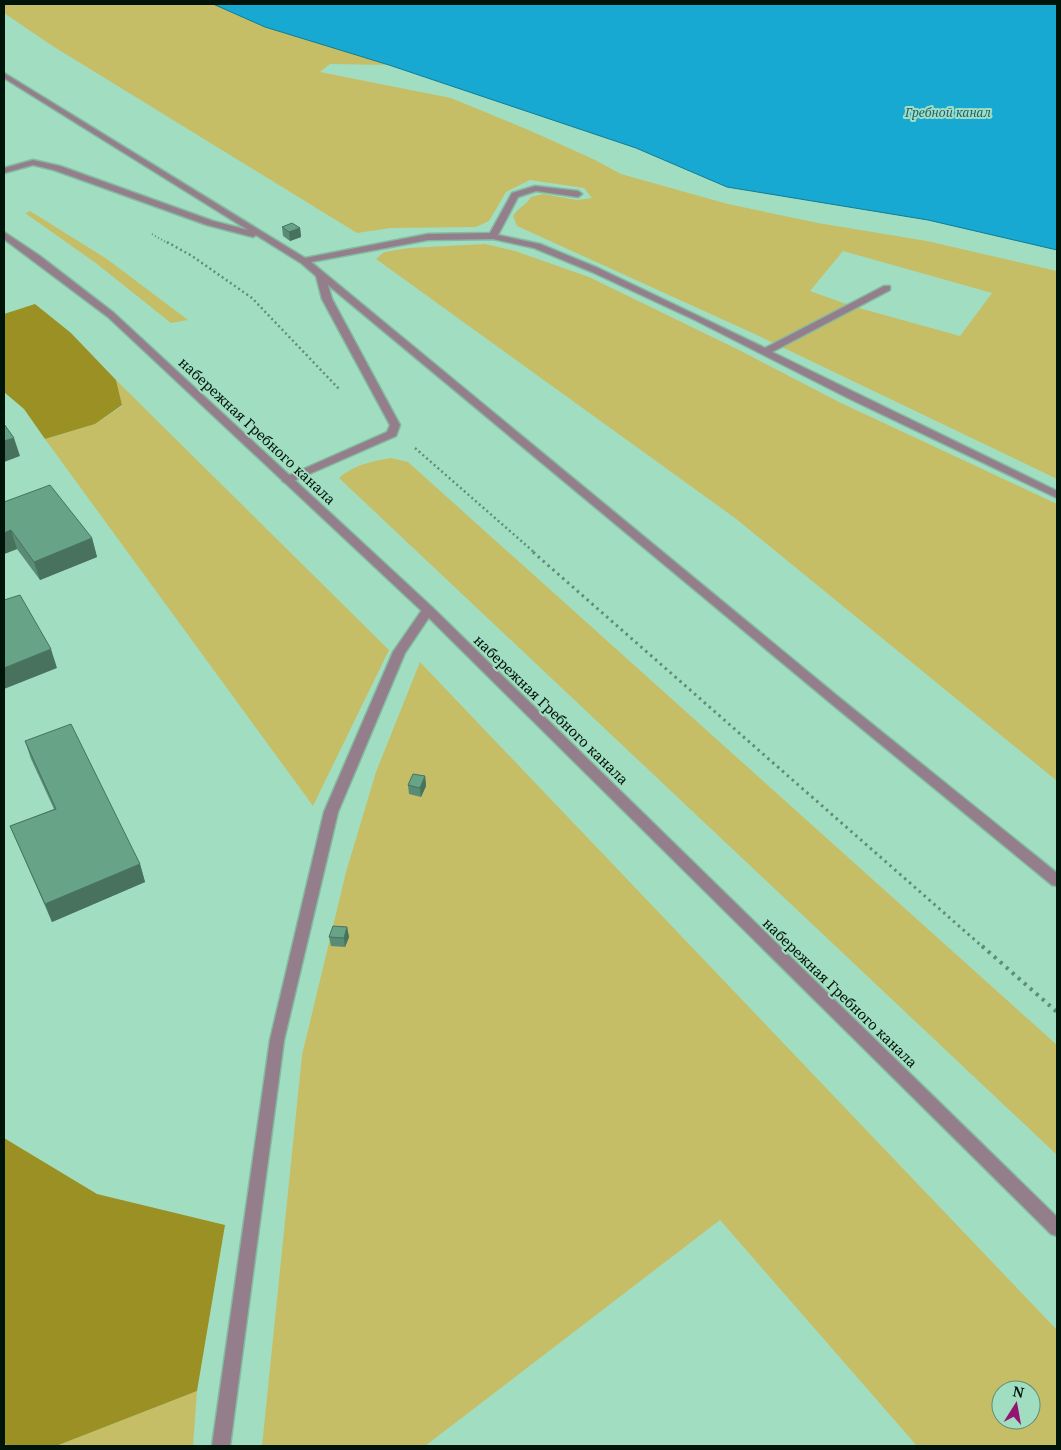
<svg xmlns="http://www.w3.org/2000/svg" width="1061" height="1450" font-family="'Noto Serif',serif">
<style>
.green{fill:#c6be66;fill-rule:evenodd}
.forest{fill:#9a9023}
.water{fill:#17a9d1;stroke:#107c95}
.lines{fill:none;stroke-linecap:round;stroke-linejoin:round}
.service-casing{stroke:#84baa0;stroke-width:3}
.tertiary-casing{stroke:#84baa0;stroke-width:3}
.path-far3{stroke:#608d77;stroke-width:2;stroke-dasharray:1 2.5;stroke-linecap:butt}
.path-far2{stroke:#608d77;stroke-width:2.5;stroke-dasharray:2 3;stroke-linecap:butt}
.path-far1{stroke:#608d77;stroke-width:3;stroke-dasharray:2.5 4;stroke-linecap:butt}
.path{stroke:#608d77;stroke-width:4;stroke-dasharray:3 5;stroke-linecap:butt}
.service{fill:#957e8b;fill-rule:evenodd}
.tertiary{fill:#957e8b;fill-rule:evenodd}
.wall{fill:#598c74}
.shaded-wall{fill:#48725e}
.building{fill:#67a387;stroke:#48725e}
.labels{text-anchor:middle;stroke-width:4;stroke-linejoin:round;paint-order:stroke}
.far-water-label{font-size:12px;font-style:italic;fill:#1b5f74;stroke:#a1dec1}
.street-label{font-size:14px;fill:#00140a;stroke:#a1dec1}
</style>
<rect width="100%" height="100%" fill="#a1dec1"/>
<g class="green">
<path d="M4,4H213L265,27L389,65L330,64L320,72L451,98L531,131L593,159L621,174L728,204L818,223L927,241L1057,271V479L759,336L517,226L513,216C518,208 526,205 531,197L543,194L577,200L592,198L584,188L530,180L506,192L489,221L476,227L391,228L357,233L51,45L4,13ZM843,251L992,293L960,336L852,306L810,291Z"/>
<polygon points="30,211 107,259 188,320 171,323 97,264 25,213"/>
<polygon points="485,244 515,251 589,277 739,350 839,402 1057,504 1057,781 735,518 376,259 384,252 409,248"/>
<polygon points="116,380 389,650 313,806 45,439 95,424 122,406"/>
<path d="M391,458L408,462L1057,1045V1155L339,478C353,465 373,461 391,458Z"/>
<path d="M420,662L1057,1330V1446H917L720,1220L425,1446H262L302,1055L346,872L376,772ZM1001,1390H1031V1420H1001Z"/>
<polygon points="197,1391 193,1446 56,1446"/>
</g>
<g class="forest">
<polygon points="35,304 71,333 116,380 122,405 95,424 45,439 24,409 4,392 4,314"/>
<polygon points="4,1138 97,1194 225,1225 197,1391 56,1446 11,1446 4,1444"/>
</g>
<polygon class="water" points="213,4 1057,4 1057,250 928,220 727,187 636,148 389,65 265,27"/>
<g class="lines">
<g class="service-casing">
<g id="service">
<polygon points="4,73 305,258 428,234 490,233 512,193 535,186 578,191 582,194 578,197 536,191 518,197 498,235 540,244 598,268 765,348 884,286 890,286 890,290 772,352 1057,491 1057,498 850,399 695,320 592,272 534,248 493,239 428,240 311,262 841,699 1057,873 1057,886 1052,885 833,705 328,285 332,299 400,425 396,436 291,482 283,482 282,480 283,478 387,432 390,425 322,299 316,276 301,263 256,235 253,237 207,225 54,170 33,165 4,173 4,168 33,160 60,166 213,221 248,230 4,78"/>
<polygon points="428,606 434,610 405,653 338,812 284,1040 230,1446 212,1446 270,1040 324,812 393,652 424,607"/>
</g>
</g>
<g class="tertiary-casing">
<polygon id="tertiary" points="4,232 40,256 114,313 432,607 1057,1217 1057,1236 1051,1234 424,613 108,317 4,239"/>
</g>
<polyline class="path-far3" points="152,234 169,244"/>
<g class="path-far2">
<polyline points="167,242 192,256 252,298 340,390"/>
<polyline points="415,448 535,553"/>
</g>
<polyline class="path-far1" points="533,552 984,948"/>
<polyline class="path" points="982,946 1057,1012"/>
<use href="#service" class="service"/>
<use href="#tertiary" class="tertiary"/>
</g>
<g class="wall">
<polygon points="282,227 300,228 301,237 290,241 283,236"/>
<polygon points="4,502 92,538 97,557 40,580 17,549 4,554"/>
<polygon points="25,741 140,864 145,882 52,922 10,826 54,809 31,759"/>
<polygon points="425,776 426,786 421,797 409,794 408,785"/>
<polygon points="347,927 349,937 345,947 331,946 329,937"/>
</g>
<g class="shaded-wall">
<polygon points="300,228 301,237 290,241 289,232"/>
<polygon points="14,438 20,456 4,462 4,441"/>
<polygon points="11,530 17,549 4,554 4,533"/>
<polygon points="92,538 97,557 40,580 34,562"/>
<polygon points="51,649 57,668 4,689 4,668"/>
<polygon points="425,776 426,786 421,797 420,788"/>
<polygon points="140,864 145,882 52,922 45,904"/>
<polygon points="347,927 349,937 345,947 344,938"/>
</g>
<g class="building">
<polygon points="292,223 300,228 289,232 282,227"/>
<polygon points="4,424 14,438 4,441"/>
<polygon points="50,485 92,538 34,562 11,530 4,533 4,502"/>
<polygon points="20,595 51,649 4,668 4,600"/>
<polygon points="71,724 140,864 45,904 10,826 56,809 25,741"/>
<polygon points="413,774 425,776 420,788 408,785"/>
<polygon points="333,926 347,927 344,938 329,937"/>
</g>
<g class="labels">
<g class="far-water-label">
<text x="948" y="117">Гребной канал</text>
</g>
<g class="street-label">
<text transform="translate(257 431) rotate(43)" y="5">набережная Гребного канала</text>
<text transform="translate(551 710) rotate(44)" y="5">набережная Гребного канала</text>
<text transform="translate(840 993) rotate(44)" y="5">набережная Гребного канала</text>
</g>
</g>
<rect width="1061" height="1450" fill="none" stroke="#00140a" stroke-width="10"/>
<g transform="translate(1016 1405) rotate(11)"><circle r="24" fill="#a1dec1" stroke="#618d78"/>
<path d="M0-4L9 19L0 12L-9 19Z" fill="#94156f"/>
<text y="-8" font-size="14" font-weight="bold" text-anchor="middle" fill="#00140a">N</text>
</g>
</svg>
